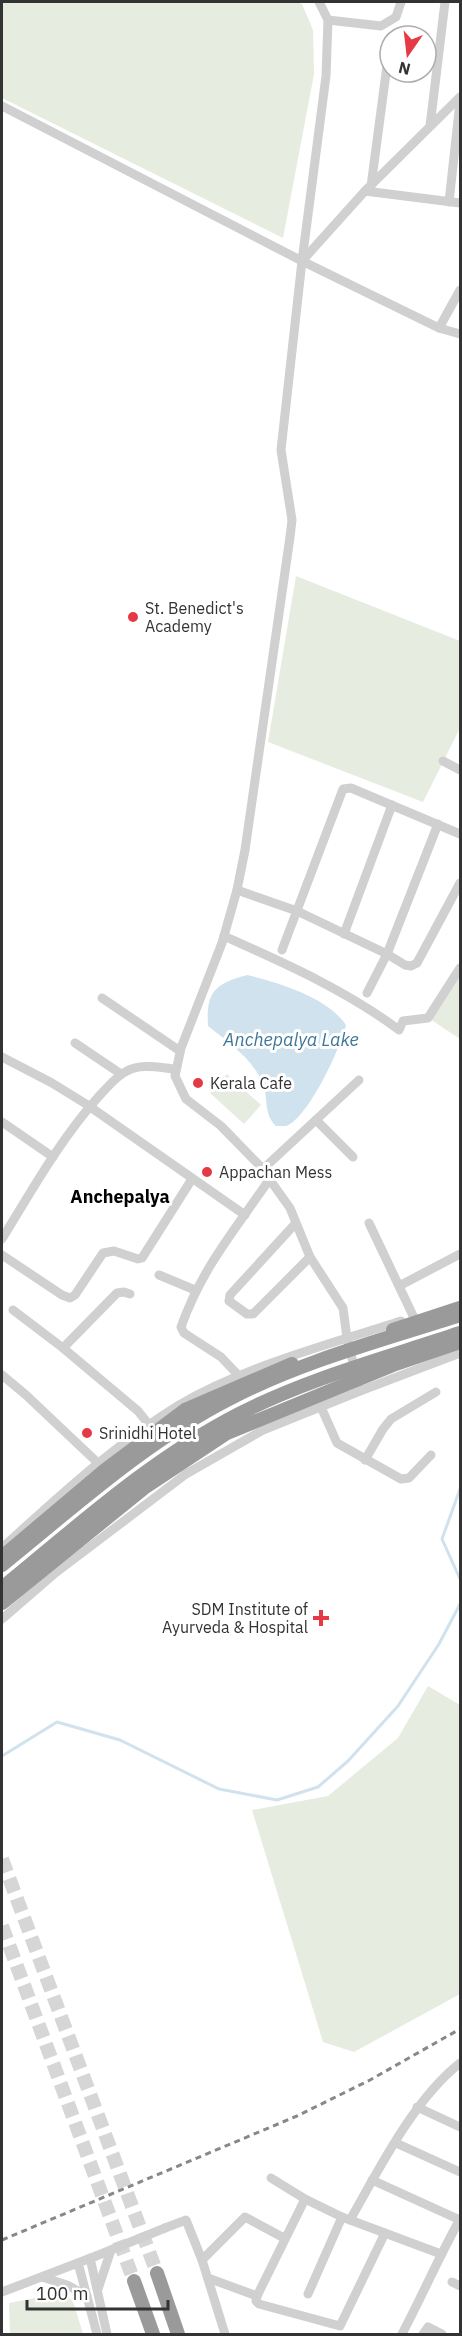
<svg xmlns="http://www.w3.org/2000/svg" width="462" height="2336" font-family="'IBM Plex Sans',sans-serif">
<style>
.grass{fill:#e6ecdf}
.water{fill:#cfe2ee}
.lines{fill:none;stroke-linecap:round;stroke-linejoin:round}
.stream{stroke:#cfe2ee;stroke-width:3}
.highway-tunnel{stroke:#d6d6d6;stroke-width:14;stroke-dasharray:14 7;stroke-linecap:butt}
.minor{stroke:#d0d0d0;stroke-width:9}
.highway{stroke:#9a9a9a;stroke-width:14}
.rail{stroke:#888;stroke-width:3;stroke-dasharray:6 4.5;stroke-linecap:butt}
.minor-bridge{stroke:#d0d0d0;stroke-width:9}
.highway-bridge{stroke:#9a9a9a;stroke-width:14}
.poi-dot{fill:#e63946;stroke:#fff;stroke-width:2}
.labels{text-anchor:middle;stroke-width:6;stroke-linejoin:round;paint-order:stroke}
.poi-label{font-size:16px;fill:#333;stroke:#fff;text-anchor:start}
.water-label{font-size:18px;font-style:italic;fill:#3f7597;stroke:#fff}
.neighbourhood-label{font-size:18px;font-weight:bold;fill:#000;stroke:#fff}
</style>
<rect width="100%" height="100%" fill="#fff"/>
<g class="grass">
<polygon points="2,2 297,2 302,4 313,30 314,74 283,238 2,98"/>
<polygon points="296,576 460,641 460,728 423,802 268,742"/>
<polygon points="460,969 460,1039 430,1019"/>
<polygon points="227,1074 261,1105 244,1124 210,1093"/>
<polygon points="428,1686 460,1705 460,1994 354,2052 323,2042 252,1810 328,1796 398,1738"/>
<polygon points="61,2293 73,2301 83,2334 10,2334 9,2303"/>
</g>
<path class="water" d="M247,975C279,983 327,997 346,1025C341,1047 308,1119 286,1126C282,1126 279,1126 276,1126C264,1114 268,1102 264,1087C256,1061 228,1042 208,1026C206,991 215,984 247,975Z"/>
<g class="lines">
<g class="stream">
<polyline points="460,1489 442,1539 460,1579"/>
<polyline points="2,1756 57,1722 120,1740 219,1789 277,1800 318,1787 348,1761 398,1706 439,1644 460,1604"/>
</g>
<g class="highway-tunnel">
<polyline points="2,1859 157,2273"/>
<polyline points="2,1926 134,2281"/>
</g>
<g class="minor">
<polyline points="319,2 328,20 326,76 302,261 281,450 292,520 290,537 245,850 237,890 222,943 181,1048 175,1076 186,1099 221,1126 260,1166 290,1208 310,1257 343,1308 347,1338 360,1391"/>
<polyline points="328,20 381,26 396,17 401,2"/>
<polyline points="2,106 302,261 439,328 460,334"/>
<polyline points="430,126 445,2"/>
<polyline points="371,186 390,43"/>
<polyline points="365,191 460,203"/>
<polyline points="449,202 460,102"/>
<polyline points="302,261 365,191 460,97"/>
<polyline points="439,328 460,290"/>
<polyline points="443,761 460,770"/>
<polyline points="237,890 297,911 387,954 405,965 411,966 417,963 460,883"/>
<polyline points="344,934 392,805"/>
<path d="M224,936C284,963 346,990 399,1030L403,1021L428,1018L460,968"/>
<polyline points="282,950 343,789 351,788 460,834"/>
<polyline points="367,993 387,954 438,824"/>
<polyline points="102,998 180,1051"/>
<polyline points="75,1043 121,1074"/>
<polyline points="2,1057 52,1083 86,1104 245,1215"/>
<polyline points="316,1120 353,1157"/>
<polyline points="2,1122 53,1157"/>
<polyline points="263,1169 359,1080"/>
<polyline points="369,1223 416,1322"/>
<polyline points="295,1224 230,1295 229,1301 247,1314 253,1314 310,1257"/>
<path d="M2,1239C32,1190 61,1138 100,1095C108,1087 116,1076 127,1071C141,1063 161,1068 176,1069"/>
<polyline points="2,1255 62,1295 70,1298 75,1295 103,1253 114,1251 138,1259 142,1258 192,1179"/>
<polyline points="159,1275 195,1290"/>
<polyline points="399,1286 460,1254"/>
<polyline points="13,1310 63,1348 138,1411 150,1426"/>
<polyline points="63,1348 117,1293 124,1292 130,1294"/>
<polyline points="2,1375 26,1395 99,1464"/>
<path d="M240,1377L221,1357L184,1333L181,1327C202,1268 234,1231 269,1180"/>
<polyline points="321,1407 337,1443 401,1479 409,1478 431,1455"/>
<polyline points="365,1460 383,1429 391,1419 436,1392"/>
<path d="M2,1548C58,1497 114,1445 179,1405C243,1367 330,1344 401,1321"/>
<polyline points="2,1619 54,1574 186,1474 263,1430 360,1391 460,1353"/>
<polyline points="417,2107 460,2127"/>
<polyline points="396,2143 460,2172"/>
<polyline points="271,2178 305,2199 342,2217"/>
<polyline points="372,2180 460,2220"/>
<polyline points="305,2199 257,2296 256,2301 259,2304 340,2326 385,2233"/>
<path d="M350,2220C379,2169 414,2099 460,2063"/>
<polyline points="165,2228 186,2220 202,2260 225,2334"/>
<polyline points="90,2258 107,2334"/>
<polyline points="202,2260 245,2217 284,2238"/>
<polyline points="78,2263 97,2334"/>
<polyline points="42,2277 67,2285 87,2296"/>
<polyline points="208,2278 257,2296"/>
<polyline points="452,2282 460,2286"/>
<polyline points="98,2289 111,2250"/>
<polyline points="2,2292 96,2256"/>
<polyline points="308,2294 342,2217 441,2254"/>
<path d="M402,2334C422,2296 439,2257 460,2219"/>
<polyline points="423,2334 428,2327 442,2334"/>
</g>
<g class="highway">
<polyline points="393,1330 460,1308"/>
<polyline points="2,1557 105,1470 185,1410 292,1364"/>
<polyline points="2,1603 144,1488 227,1433 393,1365 460,1342"/>
<polyline points="157,2273 178,2334"/>
<polyline points="134,2281 153,2334"/>
</g>
<polyline class="rail" points="2,2240 297,2116 370,2080 460,2029"/>
<polyline class="minor-bridge" points="96,2256 165,2228"/>
<g class="highway-bridge">
<path d="M2,1565C75,1506 145,1442 229,1399C302,1361 383,1340 460,1315"/>
<path d="M2,1588C78,1526 151,1459 239,1414C309,1378 386,1358 460,1333"/>
</g>
</g>
<g class="poi-dot">
<circle cx="133" cy="617" r="6"/>
<circle cx="198" cy="1083" r="6"/>
<circle cx="207" cy="1172" r="6"/>
<circle cx="87" cy="1433" r="6"/>
<path d="M318 1609h6v6h6v6h-6v6h-6v-6h-6v-6h6z"/>
</g>
<g class="labels">
<g class="poi-label">
<text x="145" y="614">St. Benedict's<tspan x="145" dy="18">Academy</tspan></text>
<text x="210" y="1089">Kerala Cafe</text>
<text x="219" y="1178">Appachan Mess</text>
<text x="99" y="1439">Srinidhi Hotel</text>
<text x="308" y="1615" text-anchor="end">SDM Institute of<tspan x="308" dy="18">Ayurveda &amp; Hospital</tspan></text>
</g>
<g class="water-label">
<text x="291" y="1046">Anchepalya Lake</text>
</g>
<g class="neighbourhood-label">
<text x="120" y="1203">Anchepalya</text>
</g>
</g>
<rect width="462" height="2336" fill="none" stroke="#333333" stroke-width="6"/>
<g transform="translate(408 54) rotate(194)"><circle r="28" fill="#ffffff" stroke="#adadad" stroke-width="1.5"/>
<path d="M0-4.5L10 22L0 15L-10 22Z" fill="#e63946"/>
<text y="-9" font-size="16" font-weight="bold" text-anchor="middle" fill="#333333">N</text>
</g>
<path d="M27 2300v9h141v-9" fill="none" stroke="#333333" stroke-width="3"/>
<text x="36" y="2300" font-size="18" fill="#333333" stroke="#ffffff" stroke-width="4.5" paint-order="stroke">100 m</text>
</svg>
